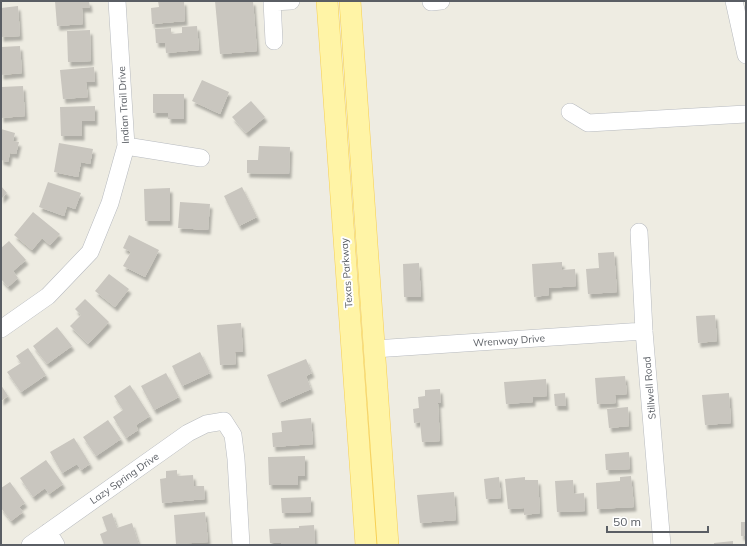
<svg xmlns="http://www.w3.org/2000/svg" width="747" height="546" viewBox="0 0 747 546" font-family="Mulish,sans-serif">
<defs>
<filter id="shadow"><feDropShadow dx="2.5" dy="4.5" stdDeviation="1" flood-color="#0004"/></filter>
</defs>
<rect width="100%" height="100%" fill="#eeece2"/>
<!-- building -->
<path fill="#c9c6bf" filter="url(#shadow)" d="M55 1H89L90 8H82L83 24 57 26Z
M158 1H184L185 21 152 24 151 8 159 7Z
M215 1H253L257 51 220 54Z
M18 6 20 36 1 37V8Z
M197 26 199 50 166 53 165 43H156L155 29 171 28V34L182 33V27Z
M90 30 91 61 68 62 67 31Z
M20 46 22 73 1 75V47Z
M94 67 95 82H86L88 97 63 99 60 70Z
M202 80 229 92 220 114 192 101Z
M23 86 25 116 1 118V87Z
M153 94H184V119H168V113H153Z
M251 101 265 117 246 133 232 117Z
M95 106V121H82V136H61L60 107Z
M1 129 15 133 13 141 19 142 16 154 10 153 8 162 1 160Z
M59 143 93 149 90 164 81 162 78 177 54 172Z
M259 146 290 147 289 174 247 173V160H258Z
M48 182 81 193 75 209 67 206 64 216 39 207Z
M1 186 7 193 1 199Z
M242 187 257 217 239 226 224 196Z
M170 188V221H145L144 189Z
M180 202 210 204 208 230 178 228Z
M33 212 60 234 50 245 42 238 32 250 14 235Z
M129 235 159 250 145 277 123 266 131 252 123 248Z
M9 241 26 260 13 271 18 278 8 287 1 279V248Z
M614 252 617 292 588 294 586 269 599 268 598 253Z
M562 262V270L575 269 576 286 549 288V295L534 297 532 264Z
M419 263 421 297H404L403 264Z
M109 274 129 289 115 307 95 291Z
M85 299 109 322 88 344 70 326 81 315 75 309Z
M715 315 717 341 698 343 696 316Z
M241 323 243 352H235L236 364 220 365 217 325Z
M57 327 72 346 47 364 33 346Z
M28 348 46 375 21 392 7 372 21 363 16 356Z
M200 352 210 373 182 386 172 366Z
M306 359 312 373 306 376 311 389 279 403 267 375Z
M166 373 179 397 154 410 141 386Z
M625 376 627 394 615 395 616 403 597 404 595 378Z
M546 379 547 396 533 397V402L506 404 504 382Z
M1 385 8 396 1 401Z
M130 385 150 416 136 425 138 430 126 438 113 417 123 410 114 396Z
M440 389 441 403H438L440 441 422 442 420 422 414 423 413 409 419 408 418 397 425 396V390Z
M565 393 566 406H555L554 394Z
M729 393 731 423 705 425 702 395Z
M628 407 629 426 609 428 607 409Z
M311 418 313 444 273 447 272 433 282 432 281 421Z
M108 420 121 439 96 456 83 437Z
M74 438 90 464 81 470 77 464 62 473 50 452Z
M629 452 630 469 606 470 605 454Z
M305 456V476H298V485H269L268 457Z
M46 460 63 484 49 494 45 488 33 497 20 478Z
M177 470V476L193 475 194 486H204L205 499 162 503 160 479 166 478V471Z
M631 476 634 507 597 509 596 483 620 481V477Z
M499 477 501 498 486 499 484 479Z
M525 477V480H538L540 513 524 515V508L508 509 505 479Z
M573 480 574 494 584 493 585 511 557 512 555 481Z
M10 482 25 503 19 507 23 512 11 521 1 508V488Z
M454 492 456 520 420 523 417 495Z
M311 497V512L282 513 281 498Z
M205 512 208 542 176 544 174 515Z
M112 513 117 528 132 523 139 545H104L100 534 107 531 102 517Z
M741 522H746V536H741Z
M314 525 315 545H281V543H270L269 529 299 528V526Z
M733 541V545H714V543Z"/>
<g fill="none" stroke-linecap="round" stroke-linejoin="round">
<defs>
<path id="minor" d="M272 1 274 41
M734 1 746 55
M272 2 291 1
M431 2 441 1
M570 112 588 123 746 114
M126 146 201 158
M639 232 644 331 662 545
M1 329 48 296 90 252 110 203 126 146 117 1
M374 349 644 331
M48 532 56 545
M30 545 188 433 206 424 224 421 233 435 236 459 241 545"/>
<path id="major" d="M327 1 366 545
M350 1 388 545"/>
</defs>
<!-- minor casing -->
<use href="#minor" stroke="#b7babf" stroke-width="18"/>
<!-- major casing -->
<use href="#major" stroke="#f7cf51" stroke-width="22"/>
<!-- minor -->
<use href="#minor" stroke="#fff" stroke-width="17"/>
<!-- major -->
<use href="#major" stroke="#fff4a6" stroke-width="21"/>
</g>
<g text-anchor="middle" stroke-width="4" stroke-linejoin="round" paint-order="stroke">
<!-- street labels -->
<g font-size="10" fill="#5a5e64" stroke="#fff">
<text transform="translate(123 105) rotate(-93)" y="4">Indian Trail Drive</text>
<text transform="translate(346 273) rotate(-94)" y="4">Texas Parkway</text>
<text transform="translate(509 340) rotate(-4)" y="4">Wrenway Drive</text>
<text transform="translate(649 388) rotate(-95)" y="4">Stillwell Road</text>
<text transform="translate(124 478) rotate(-35)" y="4">Lazy Spring Drive</text>
</g>
</g>
<!-- border -->
<rect width="747" height="546" fill="none" stroke="#5a5e64" stroke-width="4"/>
<!-- scale -->
<path d="M607 526v6h101v-6" fill="none" stroke="#5a5e64" stroke-width="2"/>
<text x="613" y="526" font-size="12" fill="#5a5e64" stroke="#ffffff" stroke-width="3" paint-order="stroke">50 m</text>
</svg>
